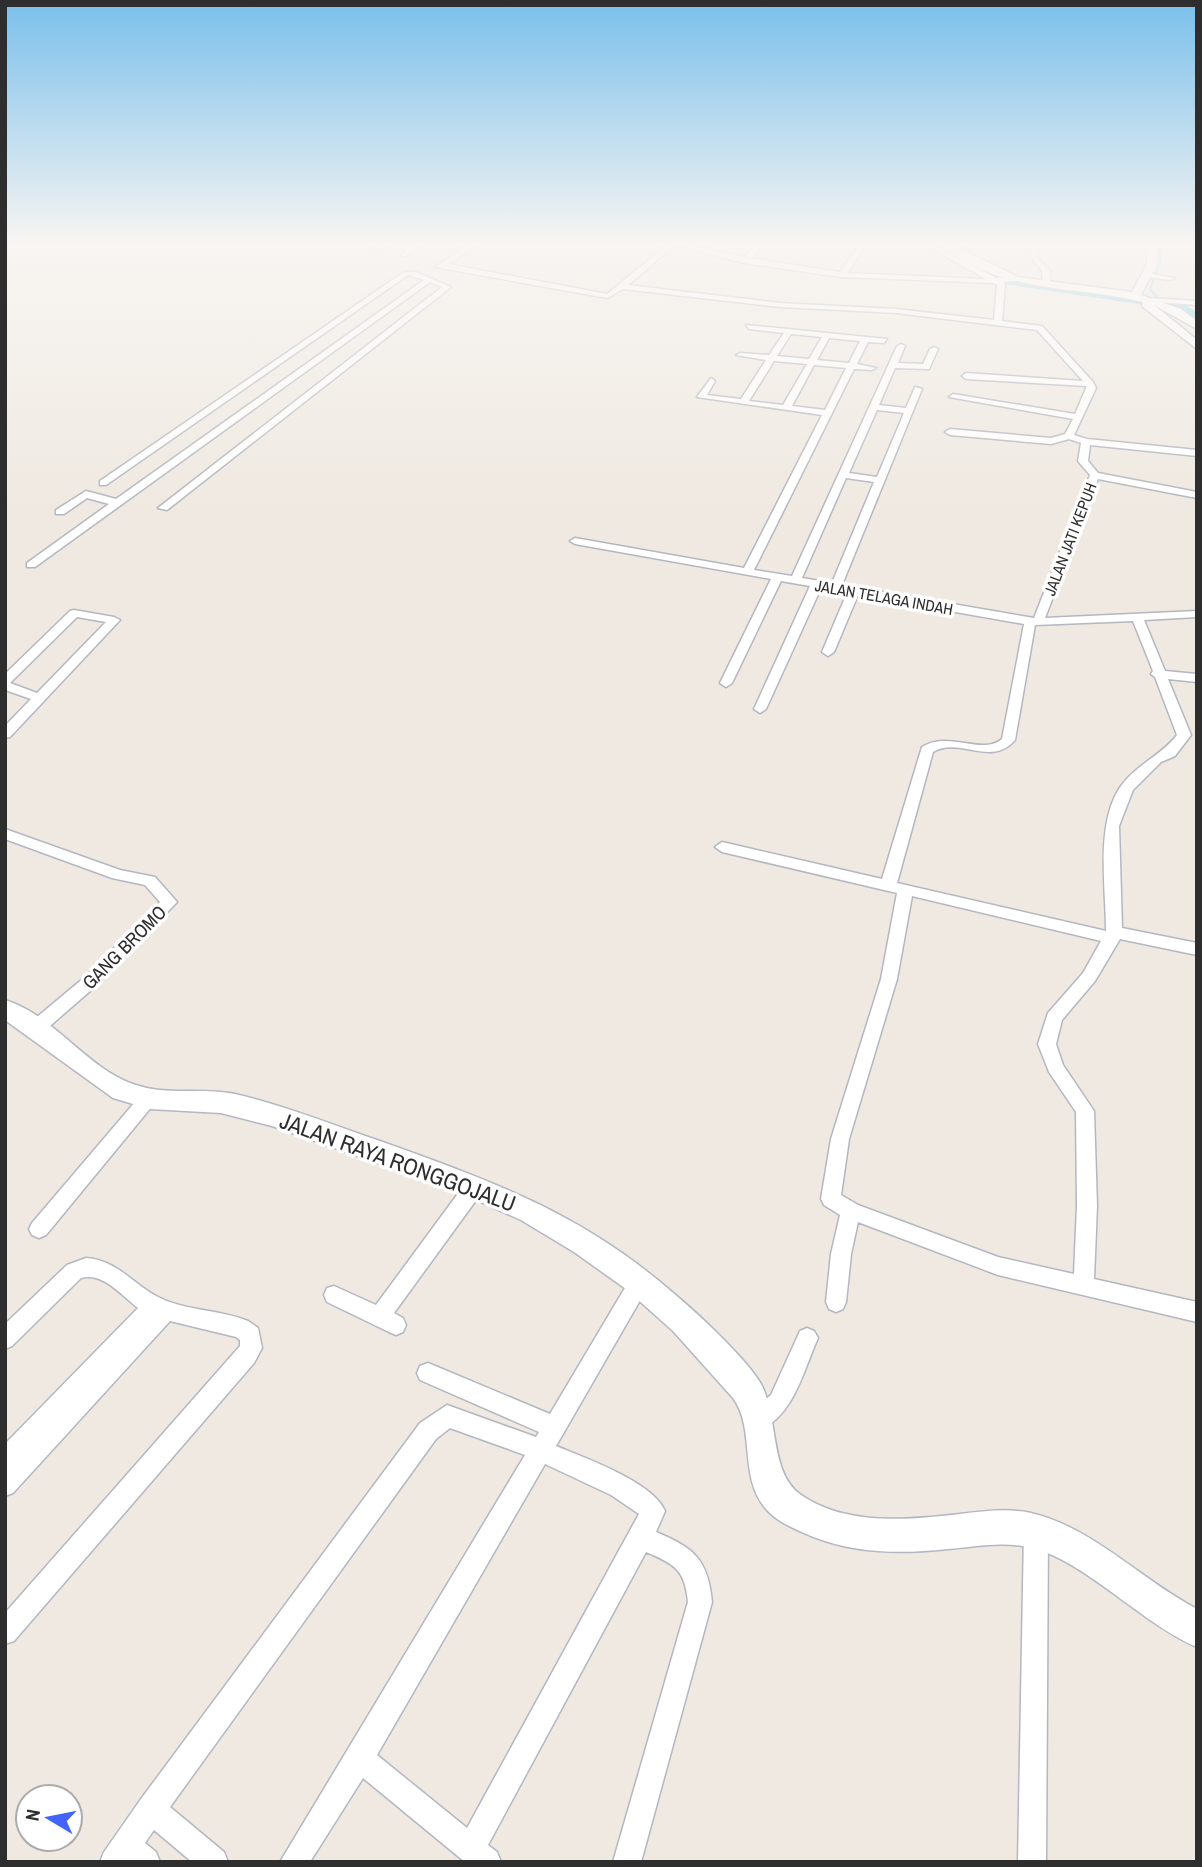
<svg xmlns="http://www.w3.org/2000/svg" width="1202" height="1867" viewBox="0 0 1202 1867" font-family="'Archivo Narrow',sans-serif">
<rect width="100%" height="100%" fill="#efe9e1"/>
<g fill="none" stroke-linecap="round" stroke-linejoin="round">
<!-- stream -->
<path stroke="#75cff0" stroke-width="2" d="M1160 246V263L1150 289 1158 298 1181 307"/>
<!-- river -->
<path fill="#75cff0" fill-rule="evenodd" d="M933 246H947L1011 279 1185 305 1197 312V322L1178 310 1004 284Z"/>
<defs>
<path id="street" d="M378 246H387L371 253V251Z
M411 246H419L406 256H402V254Z
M467 246H475L448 264 607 294 666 246H674L628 285 780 303 896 309 994 320 997 285 993 283 841 277 744 263 680 246H694L744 257 755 246H762L751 258 840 272 859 246H866L847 273 986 279 927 246H936L996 278 1014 277V281L1003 282 1005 284 1002 321 1042 326 1093 382 1096 388 1074 435 1087 439 1197 450V456L1090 445 1088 461 1098 473 1197 492V498L1098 479 1045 618 1197 611V617L1144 620 1165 671 1197 674V682L1168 679 1191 735 1175 756 1161 762 1133 790 1119 826 1122 928 1197 943V955L1120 939 1095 981 1062 1020 1056 1044 1063 1065 1094 1111 1097 1206 1094 1279 1197 1302V1322L998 1275 858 1222 851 1254 846 1302 843 1309 836 1312 829 1309 826 1302 831 1254 840 1215 824 1205 821 1199 831 1139 881 979 897 893 722 852 715 847 722 842 882 879 922 747C949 730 982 756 1002 739L1024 624 858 595 834 652 828 656 822 652 847 593 821 588 766 709 760 713 754 709 810 586 781 581 732 683 726 687 720 683 771 579 575 544 570 541 575 538 744 568 822 415 697 397 711 378 715 381 707 395 741 399 766 360 736 355 740 353 769 355 784 333 749 329 746 325 887 339 884 343 868 342 857 364 876 368 872 370 854 369 754 570 792 576 897 346 901 344 905 346 898 363 923 364 930 349 934 347 938 349 929 369 895 368 879 405 906 408 915 387 922 389 842 585 1034 618 1090 475 1078 461 1081 443 1069 439 1051 444 950 435 945 432 950 429 1051 438 1065 434 1073 419 949 397 953 394 1075 414 1087 386 966 379 962 376 966 373 1083 381 1037 330 896 313 780 307 623 289 607 298 435 267ZM791 334 822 337 809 359 777 356ZM829 338 860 341 849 363 817 360ZM774 361 807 364 783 405 749 401ZM814 365 846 368 825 410 792 406ZM877 410 904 413 877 477 849 473ZM846 478 874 482 832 583 802 578ZM1133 621 1153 671 1151 674 1155 677 1177 735C1162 755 1137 764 1121 786 1095 823 1106 887 1106 931L897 883 933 752C959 736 991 768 1015 740L1035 625ZM912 896 1101 941 1083 973 1048 1013 1038 1044 1049 1072 1076 1112 1077 1206 1074 1274 998 1257 858 1205 841 1195 849 1139 897 979Z
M1033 246H1039L1036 256 1050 271V287L1043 285 1042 271 1030 256Z
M404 272H416L451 287 167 510 158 508 442 287 430 282 35 567H27V563L109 504 87 498 64 514H56V510L86 491 116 499 424 280 408 275 106 485H100V481Z
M1147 273 1175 278 1171 280 1144 277Z
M1151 298 1197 301V305L1154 302Z
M74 610 114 617 120 620 10 737 5 738V726L31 699 5 690V674L70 611ZM77 617 106 622 37 693 10 683Z
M5 829 120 870 155 877 177 902 97 985 43 1032H31L29 1027 31 1022 85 977 160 902 145 885 112 878 5 839Z
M147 1093 153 1095 156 1100 153 1105 46 1235 39 1238 32 1235 29 1229 32 1223 141 1095Z
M475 1178 482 1180 485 1186 482 1192 394 1313 403 1318 406 1325 403 1332 396 1335 389 1332 327 1302 324 1295 327 1288 334 1286 376 1305 468 1180Z
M86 1258C116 1260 131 1282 156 1296 183 1311 219 1309 248 1321L258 1328 262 1348 254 1363 14 1641 5 1644V1613L240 1346V1340L236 1337 170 1321 13 1493 5 1496V1444L138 1308C121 1295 103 1272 81 1278L12 1346 5 1349V1324L67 1265Z
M639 1274 646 1276 649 1283 646 1290 556 1446C585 1458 653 1482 665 1511L656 1532C694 1548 708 1559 712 1602L641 1862H613L688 1602C685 1570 675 1564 646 1552L488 1845 497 1852 501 1862H465L363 1778 310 1862H280L525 1455 450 1428 436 1439 170 1807 224 1852 228 1862H192L154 1830 145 1843 156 1852 160 1862H100L104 1852 141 1799 420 1423 447 1405 536 1437 539 1432 420 1380 417 1373 420 1366 428 1363 550 1414 632 1276ZM545 1464 611 1495 639 1514 467 1828 377 1755Z
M807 1328 814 1331 818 1338C803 1371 794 1416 758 1431L750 1428 747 1420 750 1412 771 1395 800 1331Z
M1036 1519 1044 1523 1048 1531 1046 1862H1018L1024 1531 1028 1523Z"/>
<path id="secondary" d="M942 246H955L1018 277 1132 292 1147 264V246H1157V264L1141 295 1181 309 1197 321V329L1154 305 1197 340V349L1142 306 1143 302C1073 285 1005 295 942 246Z
M5 1000C56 1016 86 1069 136 1085 167 1096 202 1087 235 1094 283 1105 330 1124 377 1140 489 1180 580 1212 672 1292 696 1312 746 1358 761 1384 779 1418 769 1473 801 1495 846 1526 909 1520 960 1514 984 1511 1008 1508 1031 1513 1094 1528 1141 1580 1197 1609V1647C1141 1624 1078 1553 1022 1546 998 1542 972 1547 948 1549 901 1554 856 1554 811 1536 795 1529 777 1522 766 1509 738 1477 756 1429 733 1398L673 1331 626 1289 574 1252 521 1220 449 1188 272 1126 221 1113 150 1109 113 1098 5 1020Z"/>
</defs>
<!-- street casing -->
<use href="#street" stroke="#b4b7c1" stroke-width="3"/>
<!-- secondary casing -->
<use href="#secondary" stroke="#b4b7c1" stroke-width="3"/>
<!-- street -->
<use href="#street" fill="#fff" fill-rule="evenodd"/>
<!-- secondary -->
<use href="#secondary" fill="#fff" fill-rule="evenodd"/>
</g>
<!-- sky -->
<linearGradient id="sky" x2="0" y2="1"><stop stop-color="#7abfeb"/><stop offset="0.48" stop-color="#f8f5f2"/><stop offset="1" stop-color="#f8f5f2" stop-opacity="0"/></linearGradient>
<rect width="1202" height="508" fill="url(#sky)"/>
<g text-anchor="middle" stroke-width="7" stroke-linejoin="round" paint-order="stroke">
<!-- far-street labels -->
<g font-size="16" fill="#2e2e2e" stroke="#fff">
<text transform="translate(1070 539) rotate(-69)" y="6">JALAN JATI KEPUH</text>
<text transform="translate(884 597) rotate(10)" y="6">JALAN TELAGA INDAH</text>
</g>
<!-- street labels -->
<g font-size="19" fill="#2e2e2e" stroke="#fff">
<text transform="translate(124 947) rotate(-45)" y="7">GANG BROMO</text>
</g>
<!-- near-street labels -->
<g font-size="23" fill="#2e2e2e" stroke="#fff">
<text transform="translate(398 1162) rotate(20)" y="8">JALAN RAYA RONGGOJALU</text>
</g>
</g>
<!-- border -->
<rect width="1202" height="1867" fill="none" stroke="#2e2e2e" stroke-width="14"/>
<!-- north arrow -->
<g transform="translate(49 1818) rotate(280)"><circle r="33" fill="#ffffff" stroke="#ababab" stroke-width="2"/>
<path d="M0-5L12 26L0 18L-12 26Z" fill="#4264fb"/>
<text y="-10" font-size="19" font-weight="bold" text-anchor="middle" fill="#2e2e2e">N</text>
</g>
</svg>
